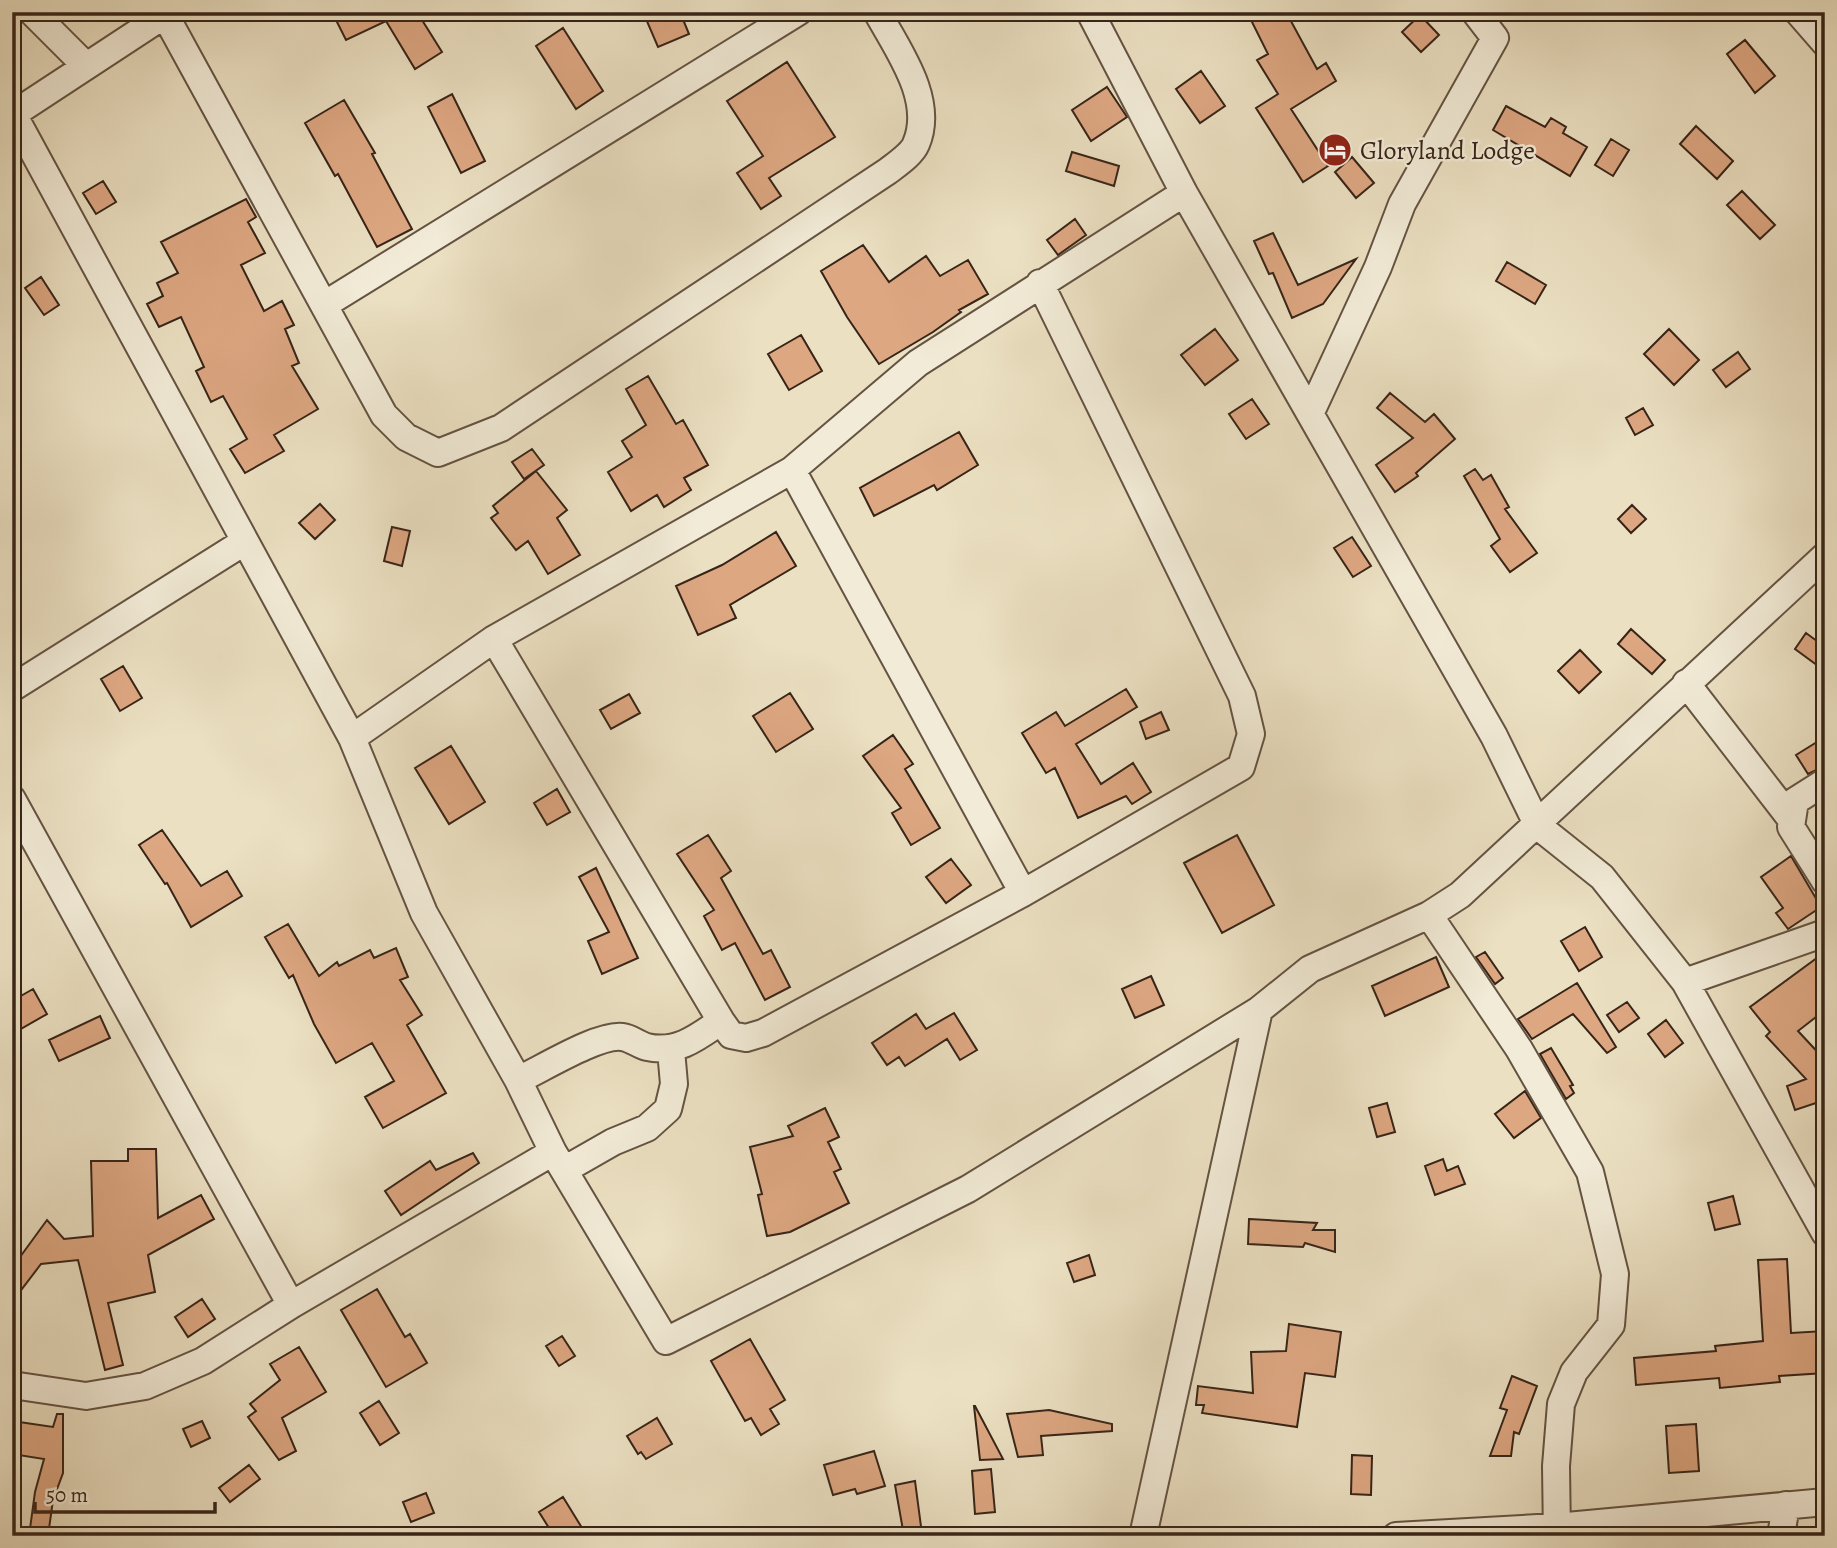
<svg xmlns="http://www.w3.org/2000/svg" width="1837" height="1548" viewBox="0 0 1837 1548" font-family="Alegreya,serif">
<rect width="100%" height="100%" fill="#ebe0c2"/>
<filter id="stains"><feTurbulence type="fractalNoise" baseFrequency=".00286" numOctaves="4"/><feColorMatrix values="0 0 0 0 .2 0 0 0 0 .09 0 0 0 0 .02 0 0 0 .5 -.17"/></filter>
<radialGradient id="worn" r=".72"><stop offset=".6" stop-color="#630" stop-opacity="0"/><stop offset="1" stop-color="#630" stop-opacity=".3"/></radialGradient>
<!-- building -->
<path fill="#dda782" stroke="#372418" stroke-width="2" d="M332 12H417L442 52 415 69 386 21 346 40Z
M643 12H680L689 34 658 47Z
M1247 12H1286L1317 69 1326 63 1336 81 1291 109 1328 166 1303 182 1256 108 1278 94 1257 60 1268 54Z
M1420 15 1439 35 1421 52 1402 32Z
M563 28 603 91 576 109 536 46Z
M1745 40 1775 76 1755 93 1727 54Z
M787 62 835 137 769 178 781 196 761 209 737 173 763 156 727 101Z
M1201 71 1225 106 1200 123 1176 89Z
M1107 87 1127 117 1091 141 1072 110Z
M452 94 485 161 461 173 428 107Z
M344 100 375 153 372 154 412 229 377 247 338 174 335 176 305 123Z
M1506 106 1545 127 1551 118 1566 127 1563 133 1587 147 1570 176 1493 130Z
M1696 126 1733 161 1717 179 1680 144Z
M1611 139 1629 150 1613 176 1595 165Z
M1072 152 1119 166 1114 186 1066 171Z
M1352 157 1374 183 1356 198 1335 172Z
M103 181 116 202 96 214 83 193Z
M1742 191 1775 225 1760 239 1727 205Z
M246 199 256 217 248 222 265 253 241 265 264 311 282 301 294 325 285 329 299 363 292 366 318 409 274 435 284 451 245 473 230 449 247 439 223 396 211 402 196 371 204 367 181 317 159 327 147 304 163 296 157 283 178 273 161 242Z
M1075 219 1086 235 1058 255 1047 240Z
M1273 233 1298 285 1356 259 1323 304 1292 318 1273 273 1269 274 1254 241Z
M863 245 889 282 926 256 940 276 968 260 988 294 959 310 961 312 933 332 879 364 847 317 821 271Z
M1507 262 1546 285 1535 304 1496 281Z
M41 277 59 305 44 315 25 288Z
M1215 329 1238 360 1205 385 1181 355Z
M1669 329 1699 360 1674 385 1644 354Z
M801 335 822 371 789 390 768 354Z
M1738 352 1750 369 1726 387 1713 370Z
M648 376 676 424 683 420 708 465 684 478 691 490 664 507 657 495 631 511 608 472 632 457 622 441 646 425 626 389Z
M1390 393 1425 422 1434 414 1455 439 1416 473 1418 476 1395 492 1376 465 1413 438 1377 408Z
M1252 399 1269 424 1246 439 1229 414Z
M1643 408 1653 425 1635 435 1626 418Z
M959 432 978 465 937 490 934 485 874 516 860 488Z
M532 449 544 465 524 479 512 462Z
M1475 469 1483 480 1491 475 1509 507 1505 509 1537 553 1510 572 1491 546 1500 539 1464 476Z
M536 471 567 510 557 518 580 555 548 574 528 541 516 550 491 518 498 513 493 506Z
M320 504 335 520 315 539 299 523Z
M1632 505 1646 519 1631 533 1618 519Z
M392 527 410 531 402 566 384 561Z
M776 532 796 566 730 605 736 618 698 635 676 586 722 565Z
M1352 537 1371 566 1353 577 1334 548Z
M1631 629 1665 660 1652 674 1618 644Z
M1806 633 1825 647V671L1795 649Z
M1580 650 1601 672 1579 693 1558 671Z
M123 666 142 698 120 711 101 679Z
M1126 689 1137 707 1076 744 1101 784 1133 763 1151 792 1132 804 1126 796 1078 818 1055 768 1046 773 1022 733 1056 712 1065 726Z
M790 693 813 729 776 752 753 716Z
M629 694 640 713 611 729 600 710Z
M1161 712 1169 730 1146 739 1140 722Z
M893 735 913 764 905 769 940 828 911 845 892 813 901 808 863 756Z
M1825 737V766L1808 774 1796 755Z
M451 746 485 802 449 824 415 768Z
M557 789 570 812 547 825 534 803Z
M162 830 201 886 227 871 242 896 191 927 167 883 165 884 139 845Z
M708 835 731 871 721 878 763 954 771 950 790 987 765 1000 735 943 722 950 704 916 714 910 677 854Z
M1237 835 1274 905 1222 933 1184 863Z
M1791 856 1821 907 1788 929 1776 913 1783 908 1761 877Z
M951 859 971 885 946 903 926 877Z
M596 868 638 958 602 974 588 941 609 932 579 877Z
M288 924 319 976 337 962 339 966 370 950 374 958 396 948 408 977 400 980 422 1015 407 1025 446 1093 383 1128 365 1097 394 1081 372 1043 336 1063 314 1024 293 975 289 978 265 937Z
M1585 927 1602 957 1579 971 1561 941Z
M1485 952 1503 978 1495 984 1476 957Z
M1825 952V1010L1798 1031 1825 1060V1100L1795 1110 1787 1086 1806 1079 1766 1036 1770 1032 1750 1007Z
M1436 957 1449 987 1385 1016 1372 986Z
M1151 976 1164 1005 1135 1018 1122 989Z
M1577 983 1616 1047 1607 1053 1573 1014 1532 1039 1518 1019Z
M33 989 47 1014 12 1034V1001Z
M1627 1002 1639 1018 1619 1032 1607 1015Z
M954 1013 977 1050 960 1060 947 1039 905 1066 899 1057 887 1065 872 1043 916 1014 926 1029Z
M100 1016 110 1038 59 1061 49 1040Z
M1666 1020 1683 1043 1665 1057 1648 1034Z
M1551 1048 1573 1085 1570 1086 1574 1093 1566 1099 1540 1054Z
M1525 1091 1541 1118 1514 1138 1495 1114Z
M1387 1103 1395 1132 1377 1137 1369 1108Z
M825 1108 839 1137 828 1142 841 1169 834 1172 849 1203 790 1232 767 1236 758 1195 762 1194 750 1147 793 1136 788 1126Z
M128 1149H156L158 1218 201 1195 214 1219 148 1255 155 1292 108 1303 123 1365 105 1370 78 1260 41 1264 12 1302V1268L47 1220 64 1239 93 1236 91 1161H128Z
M473 1153 479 1163 401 1215 385 1191 430 1161 436 1170Z
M1443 1159 1447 1171 1458 1166 1465 1184 1435 1195 1425 1166Z
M1733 1196 1740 1224 1715 1230 1708 1203Z
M1249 1219 1317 1223 1313 1230H1335V1252L1305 1243 1303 1247 1248 1244Z
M1089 1255 1095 1275 1074 1282 1067 1263Z
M1787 1259 1791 1333 1825 1331V1373L1779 1376 1780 1382 1720 1388 1719 1378 1636 1385 1634 1358 1716 1351 1715 1346 1763 1341 1758 1260Z
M377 1289 405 1337 410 1334 427 1363 386 1387 341 1310Z
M202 1299 215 1319 188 1337 175 1317Z
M1289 1324 1341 1332 1335 1377 1305 1373 1297 1427 1202 1413 1204 1405H1196L1198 1386 1253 1393 1251 1352 1286 1351Z
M562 1336 575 1356 559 1366 546 1346Z
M750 1339 785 1400 770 1409 779 1424 761 1435 751 1418 745 1421 711 1361Z
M299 1347 326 1392 282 1418 296 1451 279 1460 248 1417 256 1411 250 1404 280 1380 270 1364Z
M1512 1376 1537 1386 1519 1434 1514 1432 1511 1456H1490L1507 1410 1500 1408Z
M379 1401 399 1433 380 1445 360 1413Z
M974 1406H975L1003 1459 980 1460Z
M1049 1410 1112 1424V1431L1041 1436 1043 1455 1018 1457 1007 1414Z
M57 1414H63V1473L53 1500 48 1536H29L35 1492 44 1459 12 1454V1421L53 1427Z
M657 1418 672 1444 646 1459 641 1452 638 1454 627 1436Z
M202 1421 210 1438 191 1447 183 1429Z
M1696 1424 1699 1471 1669 1473 1666 1426Z
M874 1451 885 1486 857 1494 855 1489 833 1495 824 1465Z
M1352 1455 1372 1456 1371 1495 1351 1494Z
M249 1465 260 1479 230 1502 219 1488Z
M991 1469 995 1512 975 1514 972 1471Z
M915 1481 922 1534 904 1536 895 1485Z
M426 1493 434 1513 411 1522 403 1502Z
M563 1497 587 1536H554L539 1512Z"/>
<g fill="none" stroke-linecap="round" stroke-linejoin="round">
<defs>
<path id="minor" d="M32 12 85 65
M1090 12 1184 193 1494 736 1538 826 1602 877 1685 982 1825 1233
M1798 12 1825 43
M165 15 384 415 406 437 438 453 501 428 888 171C897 164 912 154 916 144 935 100 898 50 877 12
M13 114 352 738 424 913 518 1080 553 1152 666 1341 968 1189 1259 1010 1310 969 1429 915 1460 895 1825 556
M12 115 169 12
M324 305 798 12
M1311 412 1378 267 1402 204 1495 38 1475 12
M792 470 1023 893
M494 639 721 1021 731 1035 746 1038 763 1033 1023 893 1241 767 1251 734 1242 696 1040 283
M1686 683 1791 819
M12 688 244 542
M352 738 494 639 792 470 918 363 1184 193
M1825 782 1795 801 1791 827 1825 881
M12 799 291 1305
M1429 915 1519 1049 1590 1172 1615 1274 1611 1325 1574 1372 1561 1404 1556 1466 1557 1536
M1685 982 1825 933
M518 1080C542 1069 598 1034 622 1037 631 1038 639 1045 647 1047 677 1054 698 1037 721 1021
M564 1170 613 1142 647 1128 668 1109 674 1084 671 1050
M12 1385 86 1396 145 1386 203 1361 291 1305 553 1152
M1143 1536 1259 1010
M1396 1536 1556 1527 1825 1502
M1781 1536 1786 1505"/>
</defs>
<!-- minor casing -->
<use href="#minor" stroke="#645342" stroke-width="30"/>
<!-- minor -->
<use href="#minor" stroke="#f2ebd7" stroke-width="26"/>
</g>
<!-- icons -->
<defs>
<symbol id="hotel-disc" viewBox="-11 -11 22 22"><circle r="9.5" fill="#8f2418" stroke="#f2ebd7"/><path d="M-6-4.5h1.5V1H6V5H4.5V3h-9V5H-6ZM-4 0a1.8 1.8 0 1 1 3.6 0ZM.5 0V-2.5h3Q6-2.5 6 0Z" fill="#fff"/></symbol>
</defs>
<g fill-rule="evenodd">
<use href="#hotel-disc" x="1316" y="131" width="38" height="38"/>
</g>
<g text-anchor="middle" stroke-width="5" stroke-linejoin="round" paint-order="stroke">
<!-- poi labels -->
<g font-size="26" fill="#372418" stroke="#f2ebd7" text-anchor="start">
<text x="1360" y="159">Gloryland Lodge</text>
</g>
</g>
<!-- margin -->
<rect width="1837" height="1548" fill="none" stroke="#ebe0c2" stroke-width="42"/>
<rect x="14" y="14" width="1809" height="1520" fill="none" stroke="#372418" stroke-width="3.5"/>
<rect x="21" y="21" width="1795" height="1506" fill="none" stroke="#372418" stroke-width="2"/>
<!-- scale -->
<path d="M35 1502v10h180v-10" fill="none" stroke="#372418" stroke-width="3.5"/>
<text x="46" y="1502" font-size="21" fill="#372418" stroke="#f2ebd7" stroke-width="5" paint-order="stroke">50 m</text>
<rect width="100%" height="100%" filter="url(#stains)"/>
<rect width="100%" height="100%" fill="url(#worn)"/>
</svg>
